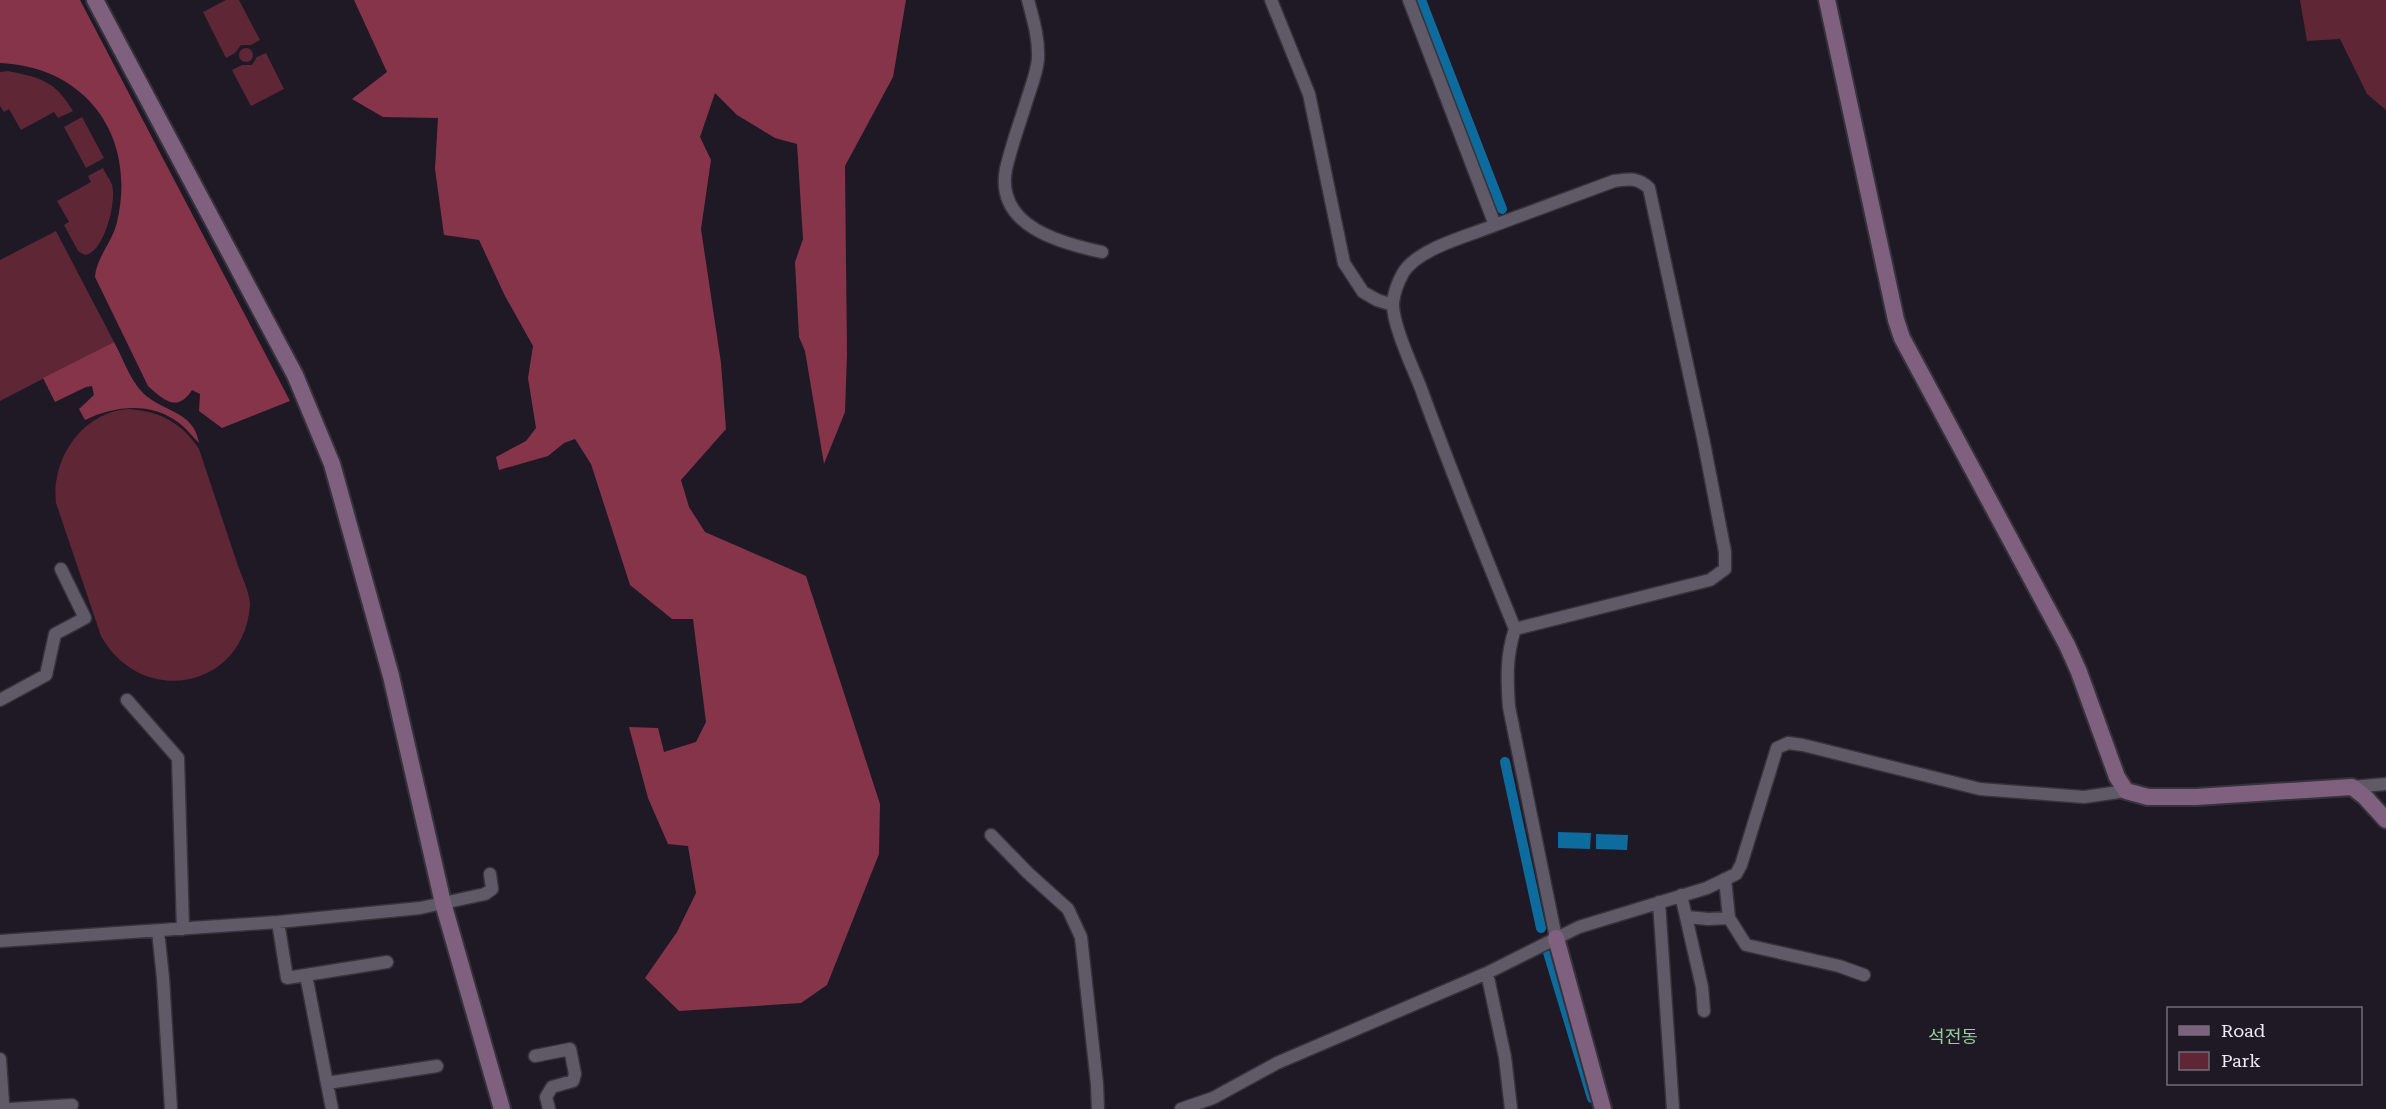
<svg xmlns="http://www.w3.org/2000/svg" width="2386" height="1109" viewBox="0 0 2386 1109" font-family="'Roboto Serif','Noto Sans KR',serif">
<rect width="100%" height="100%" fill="#1e1925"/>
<!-- green -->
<path fill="#5f2636" d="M226 0H239L260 40 251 45H241L235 53 226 58 203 12Z
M2300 0H2386V110L2367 94 2340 39 2307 41Z
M239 55a7 7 0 1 1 14 0a7 7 0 1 1-14 0Z
M266 53 284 89 251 106 232 70 242 65H252L257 57Z
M8 71C42 78 55 81 73 111L58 118 54 112 21 130 9 109 4 112 0 106V72Z
M82 117 104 158 86 168 64 127Z
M103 168C105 173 110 179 112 185 117 201 104 253 85 255L78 251 64 225 69 222 57 201 91 182 88 176Z
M56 231 114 342 0 401V260Z
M130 409C161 412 182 423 199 449 212 488 225 527 238 566 242 577 250 593 250 605 244 690 141 708 101 636L56 503C51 458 83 411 130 409Z"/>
<!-- forest -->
<path fill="#85344a" d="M0 0H80L290 401 222 428 199 411 200 394 192 390C177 413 164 400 148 386L95 277C96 258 113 241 117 222 137 138 88 67 0 63Z
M354 0H906L893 77 845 166 847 354 845 412 824 464 805 351 799 337 795 262 803 239 797 144 775 138 737 115 715 93 700 137 711 160 701 229 721 363 726 429 681 480 689 507 705 532 806 576 880 804 879 854 827 985 801 1003 679 1011 645 978 677 932 696 893 688 846 668 844 648 798 629 727 658 728 664 752 696 742 706 722 693 619H672L630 585 591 464 575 439 564 443 548 456 499 470 496 457 526 441 536 428 528 378 533 346 505 296 479 240 444 235 435 169 438 118 383 117 352 99 387 72Z
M114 342C123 358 129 378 142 392 161 412 194 410 199 443 192 436 186 428 179 423 151 401 114 406 85 420L79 409 94 395 92 386 86 387 55 402 43 378Z"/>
<!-- water -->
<path fill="#0e6b9e" d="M1558 832 1591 833 1590 849 1558 848Z
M1596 834 1628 835 1627 850 1596 849Z"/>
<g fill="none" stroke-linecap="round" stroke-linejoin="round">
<!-- canal -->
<path stroke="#0e6b9e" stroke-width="10" d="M1421 0 1502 209
M1505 762 1541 928
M1547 949 1592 1098"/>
<defs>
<path id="street" d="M1028 0C1033 19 1039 38 1038 59 1037 73 1030 89 1026 103 1019 125 1011 147 1006 169 995 226 1060 243 1102 252
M1271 0 1309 94 1344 263 1363 292 1377 300 1393 305
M1409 0 1495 225C1469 236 1418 248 1403 273 1398 282 1394 293 1393 303 1392 323 1412 366 1420 386 1450 468 1482 548 1515 629 1506 656 1507 679 1509 707L1556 938
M1495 225 1614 181C1629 179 1637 177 1649 188L1703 438 1725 552V569L1710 580 1515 629
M0 700 46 675 55 634 85 618 61 569
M127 700 178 758 183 929
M2352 787 2386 784
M991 835 1028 873 1068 909 1081 937 1097 1084 1098 1109
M1725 879 1729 918
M1681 895 1702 987 1704 1011
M1659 902 1673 1109
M1687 917 1708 919 1729 918 1746 945 1839 966 1864 975
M278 922 287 978 387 962
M158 931 163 978 171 1109
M0 941 278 922 420 908 485 894 492 889 490 874
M1487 973 1505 1057 1511 1109
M306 975 332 1109
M535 1056 570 1049 575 1074 573 1081 552 1087 546 1097 549 1109
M0 1059 3 1103 5 1108 9 1109
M327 1083 437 1066
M11 1109 72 1105
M1181 1109 1213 1098 1277 1063 1487 973 1579 927 1707 888 1736 874 1741 865 1777 748 1788 743 1803 745 1980 789 2084 797 2126 791"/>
<path id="secondary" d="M95 0 295 375 332 464 391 676 443 903 502 1109
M1827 0 1896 320 1902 338 2067 645 2079 672 2117 777 2126 791 2148 797H2196L2352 787 2365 797 2386 820
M1556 938 1603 1109"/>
</defs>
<!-- street casing -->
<use href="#street" stroke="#36333c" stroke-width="15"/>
<!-- secondary casing -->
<use href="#secondary" stroke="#36333c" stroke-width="20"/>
<!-- street -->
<use href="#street" stroke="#605a68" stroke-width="12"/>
<!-- secondary -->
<use href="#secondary" stroke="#7f617f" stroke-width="16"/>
</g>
<g text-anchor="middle" stroke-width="6" stroke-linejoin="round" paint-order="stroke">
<!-- quarter labels -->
<g font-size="18" fill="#92d19a" stroke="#1e1925">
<text x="1953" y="1043">석전동</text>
</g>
</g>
<!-- legend -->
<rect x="2167" y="1007" width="195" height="78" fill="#1e1925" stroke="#716d77" stroke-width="1.5"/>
<rect x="2179" y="1026" width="30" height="9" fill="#7f617f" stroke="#716d77" stroke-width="1.5"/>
<text x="2221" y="1037" font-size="18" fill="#edeaf3">Road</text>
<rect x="2179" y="1052" width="30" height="18" fill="#5f2636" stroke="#716d77" stroke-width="1.5"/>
<text x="2221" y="1067" font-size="18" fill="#edeaf3">Park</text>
</svg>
